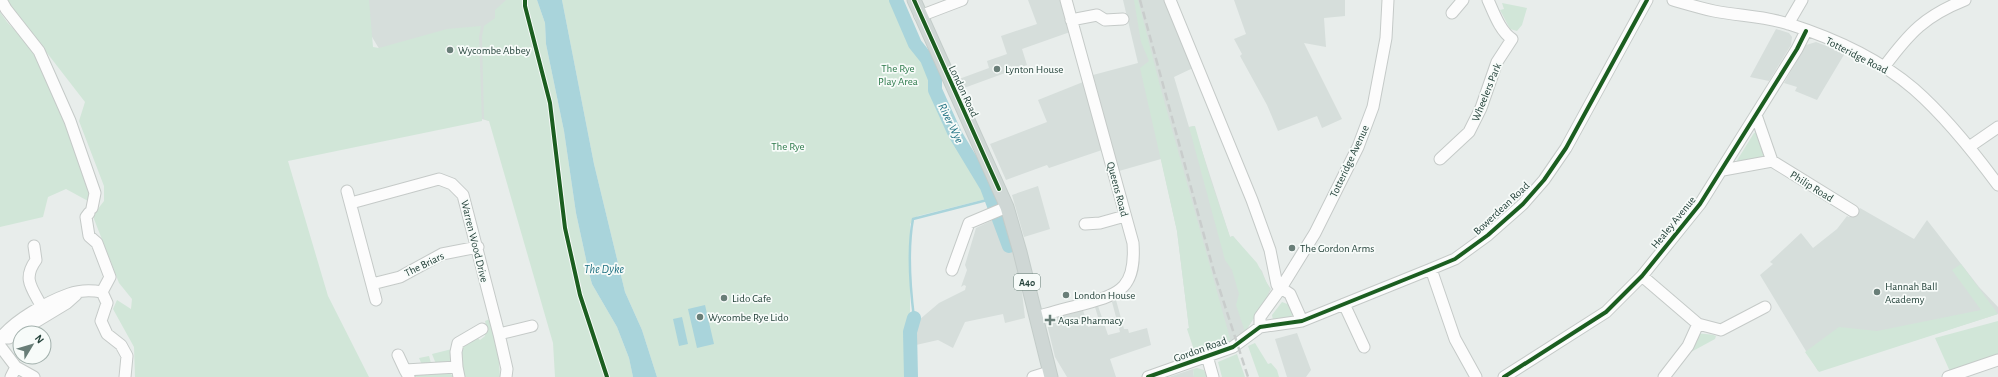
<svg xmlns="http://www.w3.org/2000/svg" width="1998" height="377" viewBox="0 0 1998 377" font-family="'Alegreya Sans',sans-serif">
<rect width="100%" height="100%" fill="#e8edeb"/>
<!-- built -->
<path fill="#d6dedb" d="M359 0H518L489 121 410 100 363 22Z
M1028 0H1061L1070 32 1022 49 1027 65 964 88 959 79 989 68 987 61 1007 54 1001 36 1037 24Z
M1123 0H1164L1193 68 1174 77 1189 127 1194 126 1230 237 1233 236 1262 271 1266 282 1271 289 1266 299 1245 332 1231 342 1187 329 1189 328 1177 231 1161 159 1119 171 1093 75 1138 63Z
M1234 0H1345V16L1324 18 1326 47 1304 43 1342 119 1322 128 1317 116 1278 131 1267 105 1240 56 1242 54 1234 39 1246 34Z
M1776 29 1789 33 1792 37 1791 45 1769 81 1750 77Z
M1816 42 1845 53 1817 100 1795 91 1797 87 1784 83 1806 45Z
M1083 82 1102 150 1049 168 1047 165 1006 180 990 144 1047 122 1038 100Z
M1038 186 1050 229 1024 237 1012 195Z
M1860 208 1914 239 1927 220 1979 287 1998 307V314L1818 371 1760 275 1773 264 1770 262 1801 233 1813 248 1837 229 1847 216 1849 217Z
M1003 215 1020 275 1025 318 1005 323 1003 314 965 322 953 348 938 340 916 345 915 330 919 320 939 303 965 290 966 286 964 285 961 287 967 270 965 265 976 228Z
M1116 300 1124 329H1128L1129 333 1147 328 1151 345 1110 359 1116 377H1067L1055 357 1046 320 1083 310 1088 327 1100 324 1095 307 1098 306 1108 335 1120 332 1112 302Z
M1297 333 1311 370 1306 377H1287L1275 339Z
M1193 369 1194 377H1169Z"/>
<!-- green -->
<path fill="#d1e6d8" d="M6 0H369L373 47 379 48 447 29 481 26 479 37 482 121 288 161 328 296 369 377H135L134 347 113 309 117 300 131 309 132 299 119 283 94 219V214L104 201V186L79 121 85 102Z
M506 0H537L545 23 546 44 564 131 576 213 589 273 592 284 617 327 629 358 633 377H555L553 343 489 121 484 119 482 37 484 26 495 18V10Z
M562 0H894L922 55 947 121 964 155 974 167 986 199 918 216 910 224V320L908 321 907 377H657L642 330 625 292 594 164Z
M1134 0H1138L1160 86 1231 342 1196 356 1187 329 1189 328 1177 231 1140 68 1149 61 1141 42Z
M1502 3 1527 8 1522 25 1517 31 1510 29 1500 10 1504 9Z
M0 12 7 22 38 55 58 101 91 190 88 201 66 189 48 197 43 217 0 227Z
M1195 126 1209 175 1230 237 1233 236 1257 263 1270 289 1266 299 1245 332 1236 305 1239 294 1232 270 1225 260 1189 127Z
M1756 132 1766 158 1736 162 1754 133Z
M1961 264 1998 314 1819 372 1805 352 1839 327 1877 331 1981 310 1952 270Z
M1282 302 1290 305 1293 317 1273 320 1272 315Z
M490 319 498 348 500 377H464L460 350 461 346 477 337 480 340 485 336 484 333 486 325 485 321Z
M1998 321V357L1952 376 1935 338Z
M1696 332C1702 335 1709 333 1716 336L1715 339 1691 352Z
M1255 343 1268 364 1271 363 1277 370 1279 377H1259L1248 346Z
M452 349V363L436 364 432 354Z
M1237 354 1245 377H1222L1218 362Z
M429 356 431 363 422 365 419 358Z
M1197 368 1204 370 1207 377H1194L1193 369Z
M448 372 454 377H414L415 374Z"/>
<!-- water -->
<path fill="#a9d4db" d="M537 0H562L594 164 625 292 642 330 657 377H633L629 358 617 327 592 284 589 273 576 213 564 131 546 44 545 23Z
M705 305 714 344 697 348 688 309Z
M682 317 688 344 679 346 673 319Z"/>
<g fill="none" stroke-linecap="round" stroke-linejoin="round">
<!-- stream -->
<path stroke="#a9d4db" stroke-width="2.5" d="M914 318C910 286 907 251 913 219L991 199"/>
<!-- river -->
<path stroke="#a9d4db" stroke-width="14" d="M896 0 915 44 927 59 935 79V90L955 134 987 187 1009 246
M911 377 910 332 914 318"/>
<defs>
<path id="minor" d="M1 0 6 9 39 51 70 121 95 193 92 208
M1170 0 1252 200 1270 250 1277 285 1281 288 1260 317V327
M1673 0C1687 4 1700 8 1714 11 1739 16 1764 16 1789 24 1833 38 1879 59 1914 89 1946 117 1973 151 1998 185
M1452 13 1463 0
M920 16 962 0
M1071 20 1097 15 1105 20 1123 19
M1788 24 1802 0
M1884 67C1910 32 1925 16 1965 0
M1756 115 1772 161
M1969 147 1998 127
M1440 159 1469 132 1481 108 1497 62 1512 39C1500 31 1494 13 1488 0
M1723 170 1772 161 1853 211
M347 191 376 300
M351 203 439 179 452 184 463 195 499 334 507 369 506 377
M89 213 86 217 89 236 97 243 110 277 102 292
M1085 224 1100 223 1125 216
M34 246 36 260C22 279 32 288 42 307
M1431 269 1455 339 1476 377
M952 270 969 223 1007 207
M1642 276 1698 324 1721 330 1765 307
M372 284 400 277 442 254 478 247
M1344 304 1364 347
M1036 317C1052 312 1068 308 1084 304 1122 294 1136 286 1133 243L1066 0
M1302 321 1290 294 1281 288 1315 233 1358 147 1373 107 1386 38 1388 0
M499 334 532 326
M0 338H9L67 303 76 295
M0 339C14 320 47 302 69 294 80 290 91 290 102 292L107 303 101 321 107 334 121 345 127 356 125 377
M0 346 16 367 11 377
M398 355 405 370
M1207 356 1213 377
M16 367 34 377
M457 367 456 352 458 343 482 329
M409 377 405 370 457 367 459 377
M1033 377 1049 372
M1148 377 1233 347 1260 327 1302 321 1431 269 1455 259 1488 235 1523 204 1544 180 1566 148 1647 0
M1504 377 1606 312 1642 276 1700 204 1797 49 1806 31
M1664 377 1688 346 1698 324
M1948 377 1998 360"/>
<path id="major" d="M914 0 1007 207 1020 252 1051 377"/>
</defs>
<!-- minor casing -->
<use href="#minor" stroke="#c5cac8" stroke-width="13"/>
<!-- major casing -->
<use href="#major" stroke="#c3ccc9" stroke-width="15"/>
<!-- minor -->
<use href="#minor" stroke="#fcfcfc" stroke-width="11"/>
<!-- major -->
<use href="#major" stroke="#cfd7d5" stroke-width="13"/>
<!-- rail -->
<path stroke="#c9cdcc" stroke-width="2.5" stroke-dasharray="8 4" stroke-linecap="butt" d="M1140 0 1214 272 1248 377"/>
<defs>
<path id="cycleway" d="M525 0V6L550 103 565 228 580 295 607 377
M914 0 999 189
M1148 377 1233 347 1260 327 1302 321 1431 269 1455 259 1488 235 1523 204 1544 180 1566 148 1647 0
M1504 377 1606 312 1642 276 1700 204 1797 49 1806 31"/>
</defs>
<!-- cycleway casing -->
<use href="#cycleway" stroke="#f7fbf9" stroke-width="6"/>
<!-- cycleway -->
<use href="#cycleway" stroke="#1b5e20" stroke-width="4"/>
</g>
<!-- markers -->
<g fill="#697e78" stroke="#f7fbf9" stroke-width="1.5">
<circle cx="450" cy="50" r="4"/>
<circle cx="997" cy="69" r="4"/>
<circle cx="1292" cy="248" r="4"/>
<circle cx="1877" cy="292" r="4"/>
<circle cx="1066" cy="295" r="4"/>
<circle cx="724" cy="298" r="4"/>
<circle cx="700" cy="317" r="4"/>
<path d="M1048 314h4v4h4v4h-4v4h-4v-4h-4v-4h4z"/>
</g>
<g text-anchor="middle" stroke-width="3.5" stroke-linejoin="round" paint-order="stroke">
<!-- shield labels -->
<rect fill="#f7fbf9" stroke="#637a73" stroke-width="1" x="1014" y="274" width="26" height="16" rx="3"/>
<g font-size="10" font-weight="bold" fill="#24423a">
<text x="1027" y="286">A40</text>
</g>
<!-- poi labels -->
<g font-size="11" fill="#24423a" stroke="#f7fbf9" text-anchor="start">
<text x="458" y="54">Wycombe Abbey</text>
<text x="1005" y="73">Lynton House</text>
<text x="1300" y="252">The Gordon Arms</text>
<text x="1885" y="290">Hannah Ball<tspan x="1885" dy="13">Academy</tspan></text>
<text x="1074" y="299">London House</text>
<text x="732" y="302">Lido Cafe</text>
<text x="708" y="321">Wycombe Rye Lido</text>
<text x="1058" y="324">Aqsa Pharmacy</text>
</g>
<!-- street labels -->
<g font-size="11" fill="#24423a" stroke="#f7fbf9">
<text transform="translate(1857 55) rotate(27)" y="4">Totteridge Road</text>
<text transform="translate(964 91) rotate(65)" y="4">London Road</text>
<text transform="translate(1486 92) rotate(-68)" y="4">Wheelers Park</text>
<text transform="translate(1349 161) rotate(-65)" y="4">Totteridge Avenue</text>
<text transform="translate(1812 186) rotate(32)" y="4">Philip Road</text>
<text transform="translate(1118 189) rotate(75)" y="4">Queens Road</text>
<text transform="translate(1501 208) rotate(-43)" y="4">Bowerdean Road</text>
<text transform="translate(1673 222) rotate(-51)" y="4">Healey Avenue</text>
<text transform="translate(475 241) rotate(76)" y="4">Warren Wood Drive</text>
<text transform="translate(424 264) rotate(-26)" y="4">The Briars</text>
<text transform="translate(1200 349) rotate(-20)" y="4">Gordon Road</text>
</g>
<!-- park labels -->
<g font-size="11" fill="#2d7a4b" stroke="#f7fbf9">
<text x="898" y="72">The Rye<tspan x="898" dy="13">Play Area</tspan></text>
<text x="788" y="150">The Rye</text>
</g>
<!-- water labels -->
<g font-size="12" font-style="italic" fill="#1c6f80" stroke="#f7fbf9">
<text transform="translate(951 123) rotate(64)" y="4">River Wye</text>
<text x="604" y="273">The Dyke</text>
</g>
</g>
<!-- north arrow -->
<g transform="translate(32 345) rotate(52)"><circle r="19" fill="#f7fbf9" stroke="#a3b1ad"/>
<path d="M0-3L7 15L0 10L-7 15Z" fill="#697e78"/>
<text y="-6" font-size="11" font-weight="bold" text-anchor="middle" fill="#24423a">N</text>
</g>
</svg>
